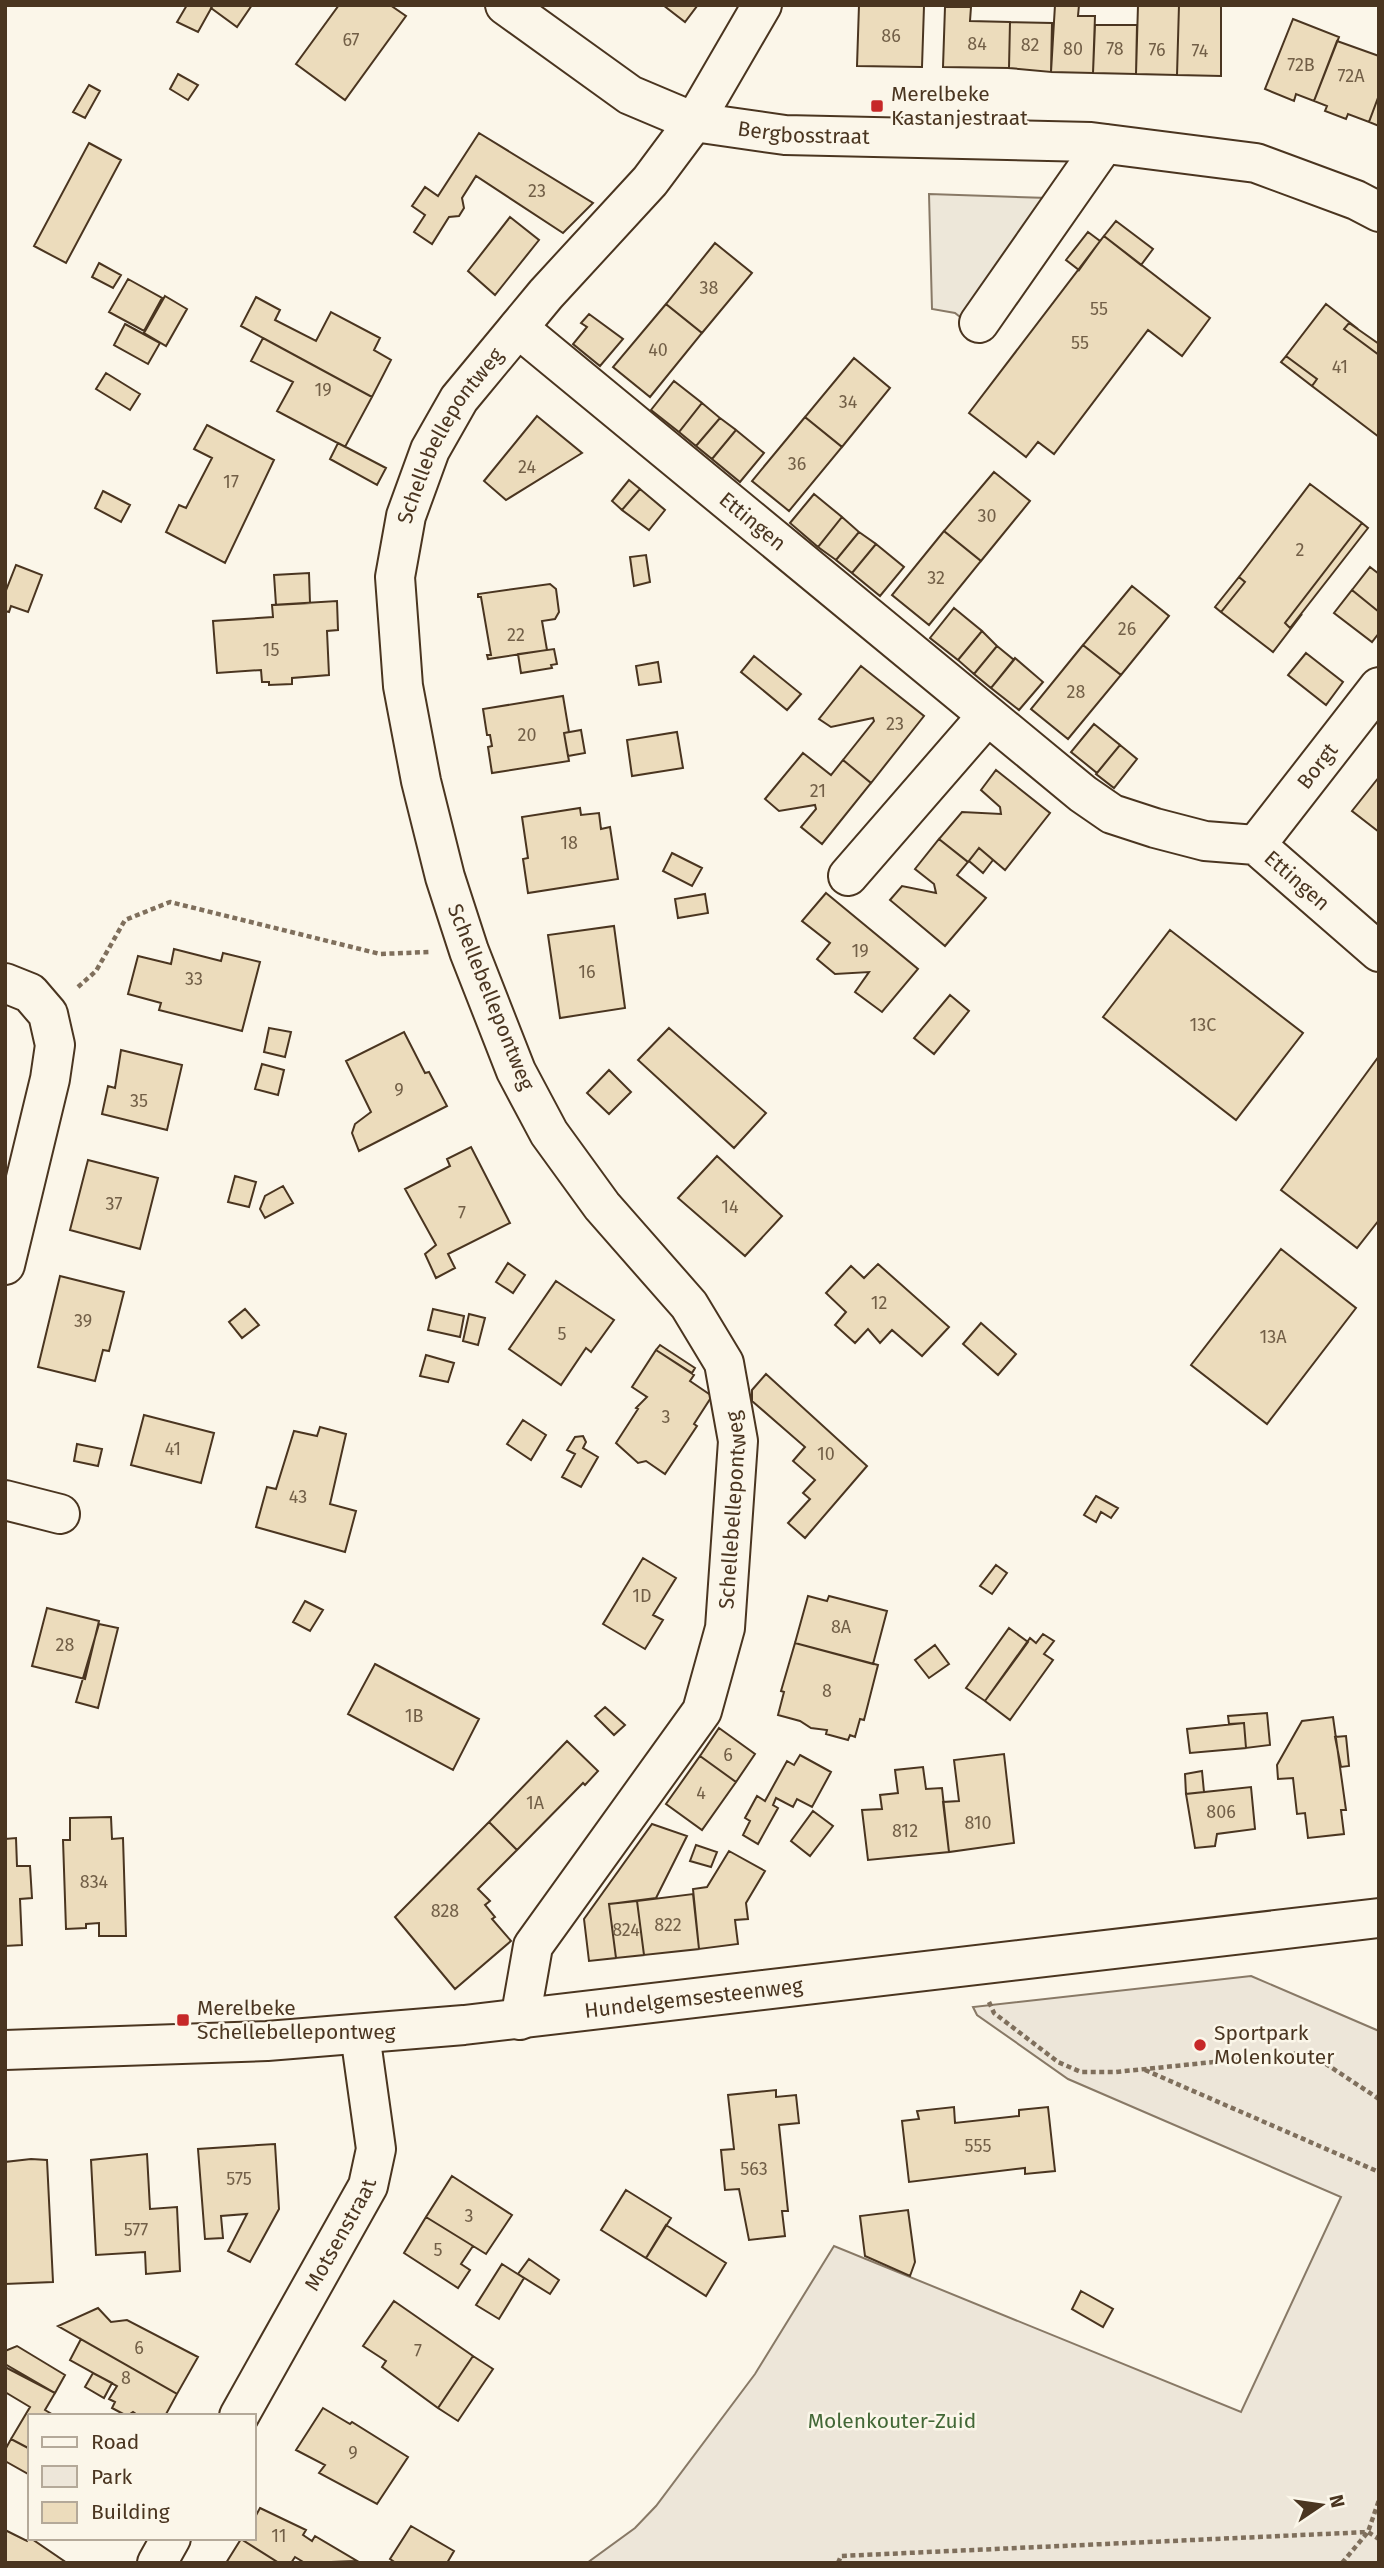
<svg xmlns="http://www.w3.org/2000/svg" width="1384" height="2568" viewBox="0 0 1384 2568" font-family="'Fira Sans',sans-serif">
<rect width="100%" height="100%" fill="#fbf6e9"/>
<!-- green -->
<path fill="#ede6d9" stroke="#887966" stroke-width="2" d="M1251 1976 1379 2031V2563H587L635 2528 656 2506 755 2374 834 2246 1241 2412 1341 2197 1068 2079 977 2015 973 2007Z"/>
<!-- parking -->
<path fill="#ede7d9" stroke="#887966" stroke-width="2" d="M929 194 1048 198 988 339 955 313 932 309Z"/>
<!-- building -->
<path fill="#ecdcbc" stroke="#4a3520" stroke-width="2" d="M187 5H213L198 32 177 22Z
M213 5H252L237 27 211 8Z
M339 5H390L406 16 345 100 296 64Z
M663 5H696L697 6 685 22Z
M859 5 924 6 922 67 857 66Z
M1055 5H1079L1078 16H1095L1093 73 1051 72Z
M1138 5H1179L1177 75 1136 74Z
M1179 5H1221V76L1177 75Z
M945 7H971L970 21 1010 22 1009 68 943 67Z
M1293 19 1339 37 1314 101 1296 94 1294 101 1265 89Z
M1010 22 1052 23 1051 72 1009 68Z
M1095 25H1137L1136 74 1093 73Z
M1337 41 1379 56V95L1369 122 1348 114 1346 119 1325 111 1327 106 1314 101Z
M178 74 198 85 188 100 170 89Z
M89 85 100 91 85 118 73 112Z
M1379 95V126L1369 122Z
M479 133 593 203 563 233 476 176 462 198 464 208 459 216 449 217 432 244 414 232 425 215 412 206 425 187 438 196Z
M89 143 121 160 66 263 34 246Z
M510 217 539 240 495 295 468 271Z
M1116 221 1153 249 1141 265 1104 236Z
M1088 232 1100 241 1079 270 1066 260Z
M1104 236 1210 318 1182 356 1148 330 1054 454 1038 442 1026 457 969 413Z
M715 243 752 273 702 333 666 304Z
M99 263 121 275 113 288 92 277Z
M128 279 162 298 144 331 109 312Z
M165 296 187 309 166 346 144 333Z
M256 297 280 310 275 320 316 341 331 312 380 338 374 350 391 360 372 397 241 326Z
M666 304 702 333 650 397 613 367Z
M1326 304 1358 329 1349 323 1344 329 1379 355V437L1312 386 1317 379 1286 356Z
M589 314 623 339 600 366 573 344 587 327 581 323Z
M1349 323 1379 344V355L1344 329Z
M125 324 160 343 148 364 114 345Z
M263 338 372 397 345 447 277 411 293 382 251 361Z
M1286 356 1317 379 1312 386 1281 362Z
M854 358 890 388 842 447 805 417Z
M106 373 140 394 130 410 96 389Z
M674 381 702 403 679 432 651 410Z
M702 403 720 418 696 446 679 432Z
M537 416 582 453 506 500 484 481Z
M805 417 842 447 789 511 752 481Z
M720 418 736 430 712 459 696 446Z
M207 425 274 460 225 563 166 532 179 505 186 508 212 458 194 449Z
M736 430 764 453 740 482 712 459Z
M338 443 386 468 377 485 330 459Z
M994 472 1030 501 981 561 944 531Z
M629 480 640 489 622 510 612 501Z
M1310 484 1362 523 1285 623 1290 628 1302 614 1273 652 1221 612 1245 582 1239 577Z
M640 489 665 510 649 530 622 510Z
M103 491 130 505 121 522 95 508Z
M814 494 842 517 818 547 790 523Z
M842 517 859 532 836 560 818 547Z
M1362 523 1368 528 1290 628 1285 623Z
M944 531 981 561 929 625 892 595Z
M859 532 876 544 852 573 836 560Z
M876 544 904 567 880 596 852 573Z
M646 555 650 582 634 586 630 557Z
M16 565 42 575 28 612 11 606 9 612 5 611V593Z
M1370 567 1379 574V612L1352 590Z
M309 573 310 603 276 605 274 575Z
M1239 577 1245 582 1221 612 1215 607Z
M550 584 556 589 559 612 555 619 542 621 547 650 488 659 487 655H491L481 597H478V594Z
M1132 586 1169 616 1121 675 1083 645Z
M1352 590 1379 612V633L1372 642 1334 613Z
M337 601 338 630 327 631 329 675 292 678V684L269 685V682H262L261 670 217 673 213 621 273 617 272 605Z
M954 608 982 631 958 660 930 638Z
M982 631 997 646 974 674 958 660Z
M1083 645 1121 675 1068 739 1031 709Z
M997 646 1014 660 991 688 974 674Z
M554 649 557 664 551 665 552 668 521 673 518 654Z
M1306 653 1343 682 1326 705 1288 675Z
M754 656 801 694 787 710 741 672Z
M1015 658 1043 682 1019 710 991 688Z
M658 662 661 682 639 685 636 666Z
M861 666 924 716 871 783 843 760 874 721 873 718 831 727 819 719Z
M563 696 569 732 564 733 569 761 492 773 488 747 492 746 490 735H487L483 709Z
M1094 724 1120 745 1097 773 1071 752Z
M581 730 585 753 568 756 564 733Z
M677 732 683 768 632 776 627 740Z
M1120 745 1137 759 1114 788 1096 774Z
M803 753 831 775 843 760 871 783 822 844 801 827 816 809 815 805 779 811 765 799Z
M996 770 1050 813 1005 870 979 848 968 862 939 839 962 812 1001 814 1000 807 981 790Z
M1379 777V832L1352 811Z
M580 808 581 815 599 813 601 829 610 827 618 879 528 893 523 859 528 858 522 817Z
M939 839 968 862 957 875 986 898 945 946 890 900 902 886 936 893 934 884 915 869Z
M979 848 993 860 983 873 969 861Z
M672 853 702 868 692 886 663 871Z
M826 893 918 969 882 1012 855 992 869 972 835 974 817 959 830 943 802 921Z
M705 894 708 913 678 918 675 899Z
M614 926 625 1008 560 1018 548 935Z
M1170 930 1303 1033 1236 1120 1103 1017Z
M174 949 221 961 223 953 260 962 242 1031 159 1010 161 1003 128 994 138 956 171 964Z
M950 995 969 1011 934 1054 914 1038Z
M269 1028 291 1032 285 1057 264 1052Z
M669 1028 766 1113 734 1148 638 1060Z
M404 1032 425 1073 429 1072 447 1106 359 1151 352 1133 355 1124 371 1112 346 1061Z
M121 1050 182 1065 167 1130 102 1114 108 1086 115 1088Z
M1379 1056V1220L1357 1248 1281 1190Z
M262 1064 284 1070 278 1095 255 1089Z
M609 1070 631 1092 609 1114 587 1093Z
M471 1147 510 1223 448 1254 455 1268 436 1278 425 1254 436 1245 405 1189 450 1166 447 1159Z
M717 1156 782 1216 745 1256 678 1198Z
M88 1160 158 1178 140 1249 70 1230Z
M235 1176 256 1182 249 1207 228 1202Z
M283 1186 293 1203 265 1218 260 1209 265 1196Z
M1281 1249 1356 1308 1267 1424 1191 1365Z
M508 1263 525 1275 513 1293 496 1282Z
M878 1264 949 1327 922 1356 892 1330 880 1343 868 1329 855 1343 835 1325 846 1312 826 1293 851 1266 864 1278Z
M60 1276 124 1292 109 1351 103 1350 95 1381 38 1367Z
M556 1281 614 1320 591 1352 586 1348 561 1385 509 1349Z
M245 1309 259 1325 242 1338 229 1322Z
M433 1309 464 1316 460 1337 428 1330Z
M469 1314 485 1318 478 1345 463 1341Z
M981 1323 1016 1354 998 1375 963 1344Z
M660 1345 695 1368 692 1373 656 1350Z
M656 1350 694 1375 690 1381 712 1396 694 1424 697 1426 665 1474 646 1461 638 1463 616 1443 638 1409 636 1408 647 1397 632 1387Z
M426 1355 454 1363 448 1382 420 1376Z
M766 1374 867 1466 805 1538 788 1523 810 1499 803 1493 815 1480 793 1461 805 1447 752 1401V1390Z
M144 1415 214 1433 201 1483 131 1465Z
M523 1420 546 1435 531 1460 507 1444Z
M320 1427 346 1434 330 1504 356 1511 345 1552 256 1527 267 1487 276 1489 294 1431 317 1436Z
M583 1436 586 1442 583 1448 598 1457 581 1487 562 1477 575 1454 567 1450 575 1437Z
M77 1444 102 1449 98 1466 74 1461Z
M1096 1496 1118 1508 1111 1518 1101 1512 1096 1522 1084 1515Z
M643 1558 676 1578 653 1615 663 1620 645 1649 603 1624Z
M996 1565 1007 1573 992 1594 980 1586Z
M808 1596 827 1601 829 1596 887 1611 873 1664 795 1643Z
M305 1601 323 1610 310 1631 293 1622Z
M47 1608 99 1621 85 1679 32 1666Z
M99 1624 118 1628 98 1708 76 1702Z
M1009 1628 1028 1642 985 1701 966 1688Z
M1043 1634 1054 1641 1044 1654 1053 1660 1010 1720 985 1701 1030 1638 1036 1643Z
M795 1643 878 1665 864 1720 860 1719 855 1737 850 1735 848 1740 826 1734 827 1730 811 1728 800 1721 778 1715 784 1692 781 1691Z
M935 1645 949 1664 929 1678 915 1660Z
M375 1664 479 1719 453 1770 348 1714Z
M605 1707 625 1725 614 1735 595 1716Z
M1267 1713 1270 1745 1246 1748 1244 1723 1229 1724 1228 1716Z
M1333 1717 1346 1810H1341L1344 1834 1308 1838 1305 1813 1297 1814 1293 1778 1278 1779 1277 1765 1302 1721Z
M1244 1723 1246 1748 1190 1753 1187 1729Z
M719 1728 755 1754 736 1782 700 1756Z
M1346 1736 1349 1766 1341 1767 1335 1737Z
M567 1741 598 1771 585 1785 583 1783 517 1850 489 1822Z
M1004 1754 1014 1843 949 1852 943 1802 959 1801 954 1760Z
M800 1755 831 1772 812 1807 797 1799 793 1807 776 1798 773 1805 778 1808 758 1844 743 1835 750 1821 745 1818 757 1796 765 1801 787 1761 794 1765Z
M700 1756 736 1782 702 1830 666 1804Z
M923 1767 926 1789 942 1788 949 1852 868 1860 862 1810 882 1809 880 1795 898 1793 895 1770Z
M1202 1771 1204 1792 1186 1794 1185 1774Z
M1251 1787 1255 1829 1217 1834 1215 1846 1195 1848 1186 1794Z
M813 1811 833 1826 810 1856 791 1841Z
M111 1817 112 1839 123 1838 126 1936H99V1923L86 1924V1928L66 1929 63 1840H70V1818Z
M489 1822 517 1850 478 1889 490 1901 485 1905 495 1917 492 1919 511 1941 455 1989 395 1917Z
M652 1824 687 1836 656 1898 609 1904 616 1958 589 1961 584 1919Z
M16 1838 17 1866H30L32 1898 20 1899 22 1945 5 1946V1839Z
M696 1845 717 1852 711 1867 690 1861Z
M729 1851 765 1871 746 1903 748 1919 735 1920 738 1944 699 1949 693 1889 707 1887Z
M693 1894 699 1949 644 1955 637 1901Z
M637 1901 644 1955 616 1958 609 1904Z
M776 2090V2097L796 2095 799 2123 779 2125 788 2211H782L785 2236 749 2240 739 2189 725 2190 721 2150 734 2149 728 2095Z
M954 2107 955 2123 1019 2116V2110L1048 2107 1055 2171 1025 2174V2168L909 2182 902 2121 919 2119 917 2111Z
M275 2144 279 2209 250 2262 228 2251 247 2214 221 2216 223 2238 205 2239 198 2149Z
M147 2154 150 2209 177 2207 180 2271 146 2274 145 2252 96 2255 91 2160Z
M31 2159 47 2160 53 2282 5 2284V2162Z
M452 2176 512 2215 486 2254 426 2217Z
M626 2190 671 2218 646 2258 601 2230Z
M908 2210 915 2262 910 2276 865 2256 860 2216Z
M426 2217 473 2246 461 2264 470 2270 458 2288 404 2253Z
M666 2225 726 2263 706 2296 646 2258Z
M529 2259 559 2280 550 2294 518 2274Z
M502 2264 524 2278 499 2319 476 2305Z
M1081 2291 1113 2309 1103 2327 1072 2309Z
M394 2301 473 2356 438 2408 382 2367 386 2361 363 2346Z
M98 2308 111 2322 127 2320 198 2357 177 2394 58 2326Z
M81 2339 177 2394 165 2416H139L133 2412 127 2416 112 2408 115 2402 109 2399 117 2386 70 2360Z
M17 2346 65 2375 55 2393 5 2364V2351Z
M473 2356 493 2369 458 2421 438 2408Z
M5 2367 55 2393 45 2410 55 2416H30V2449L11 2439 30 2407 5 2392Z
M93 2373 112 2383 104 2398 85 2387Z
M323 2408 350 2424 352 2422 408 2457 377 2504 319 2473 325 2465 296 2450Z
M11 2439 30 2449V2475L5 2461V2450Z
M260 2508 306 2530 303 2535 312 2541 315 2536 357 2561 305 2563 295 2557 291 2563H279L241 2539 254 2538V2519Z
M411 2526 454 2551 447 2563H396L390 2559Z
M5 2530 27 2541 29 2537 67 2563H5Z
M241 2539 279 2563H226Z"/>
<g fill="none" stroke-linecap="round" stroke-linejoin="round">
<defs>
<g id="minor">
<path id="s1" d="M505 5 630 95 694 122 785 135 1091 142 1256 163 1356 200 1379 212"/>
<path d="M979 323 1104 144"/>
<path id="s2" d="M518 328 1083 794 1112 814 1155 828 1205 841 1256 845 1379 952"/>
<path id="s3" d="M1256 845 1379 687"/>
<path d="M848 876 987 716"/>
<path d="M5 983 30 993 48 1014 55 1045 50 1079 5 1265"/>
<path d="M5 1500 60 1514"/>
<path id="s4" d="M520 2020 533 1946 702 1711 725 1628 738 1441 724 1363 689 1305 602 1206 549 1133 516 1071 469 951 445 877 421 781 403 686 395 577 406 516 430 450 459 399 546 294 650 181 694 122 762 5"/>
<path id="s5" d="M239 2416 368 2186 376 2149 360 2034"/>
<path d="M157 2563 171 2538"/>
</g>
<g id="major">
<path id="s6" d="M5 2050 267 2041 464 2025 1379 1918"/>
</g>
</defs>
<!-- minor casing -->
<use href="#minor" stroke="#4a3520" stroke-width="42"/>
<!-- major casing -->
<use href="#major" stroke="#4a3520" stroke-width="42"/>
<!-- path -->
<path stroke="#7f6f5c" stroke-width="4.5" stroke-dasharray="5 3.5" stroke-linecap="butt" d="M78 987 96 971 125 920 170 902 380 954 429 952
M989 2002 994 2013 1058 2062 1081 2072H1116L1302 2053 1320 2060 1379 2099
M1145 2070 1379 2172
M838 2563 841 2556 1368 2532 1379 2539
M1342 2563 1368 2532 1379 2500"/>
<!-- minor -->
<use href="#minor" stroke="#fbf6e9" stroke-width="38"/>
<!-- major -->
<use href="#major" stroke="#fbf6e9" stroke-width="38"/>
</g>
<!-- markers -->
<g fill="#c62828" stroke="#fbf6e9" stroke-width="2.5">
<rect x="870" y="99" width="14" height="14" rx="3.5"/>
<rect x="176" y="2013" width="14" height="14" rx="3.5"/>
<circle cx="1200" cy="2045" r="7"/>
</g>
<g text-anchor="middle" stroke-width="5" stroke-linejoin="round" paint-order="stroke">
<!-- number labels -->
<g font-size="18" fill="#725f47">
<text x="891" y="42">86</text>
<text x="351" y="46">67</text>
<text x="977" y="50">84</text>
<text x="1030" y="51">82</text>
<text x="1073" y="55">80</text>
<text x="1115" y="55">78</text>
<text x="1157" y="56">76</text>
<text x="1200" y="57">74</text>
<text x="1301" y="71">72B</text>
<text x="1351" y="82">72A</text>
<text x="537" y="197">23</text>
<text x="709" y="294">38</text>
<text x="1099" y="315">55</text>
<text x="1080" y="349">55</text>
<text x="658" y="356">40</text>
<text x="1340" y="373">41</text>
<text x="323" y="396">19</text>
<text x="848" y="408">34</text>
<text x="797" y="470">36</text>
<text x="527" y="473">24</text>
<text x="231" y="488">17</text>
<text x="987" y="522">30</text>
<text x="1300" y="556">2</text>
<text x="936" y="584">32</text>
<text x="1127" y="635">26</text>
<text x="516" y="641">22</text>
<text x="271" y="656">15</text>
<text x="1076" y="698">28</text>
<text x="895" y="730">23</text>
<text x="527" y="741">20</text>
<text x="818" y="797">21</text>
<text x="569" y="849">18</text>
<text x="860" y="957">19</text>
<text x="587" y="978">16</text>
<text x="194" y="985">33</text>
<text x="1203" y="1031">13C</text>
<text x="399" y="1096">9</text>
<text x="139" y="1107">35</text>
<text x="114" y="1210">37</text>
<text x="730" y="1213">14</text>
<text x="462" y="1219">7</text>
<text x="879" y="1309">12</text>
<text x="83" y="1327">39</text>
<text x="562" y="1340">5</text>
<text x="1273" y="1343">13A</text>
<text x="666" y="1423">3</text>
<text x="173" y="1455">41</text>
<text x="826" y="1460">10</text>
<text x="298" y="1503">43</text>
<text x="642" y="1602">1D</text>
<text x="841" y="1633">8A</text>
<text x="65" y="1651">28</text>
<text x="827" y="1697">8</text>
<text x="414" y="1722">1B</text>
<text x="728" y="1761">6</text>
<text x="701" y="1799">4</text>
<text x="535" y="1809">1A</text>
<text x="1221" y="1818">806</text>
<text x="978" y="1829">810</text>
<text x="905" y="1837">812</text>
<text x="94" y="1888">834</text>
<text x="445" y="1917">828</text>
<text x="668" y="1931">822</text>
<text x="626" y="1936">824</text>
<text x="978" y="2152">555</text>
<text x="754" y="2175">563</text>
<text x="239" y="2185">575</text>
<text x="469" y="2222">3</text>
<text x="136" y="2236">577</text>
<text x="438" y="2256">5</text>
<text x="139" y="2354">6</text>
<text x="418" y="2357">7</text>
<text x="126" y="2384">8</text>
<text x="353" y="2459">9</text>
<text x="279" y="2542">11</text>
</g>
<!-- poi labels -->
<g font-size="21" fill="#4a3520" stroke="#fbf6e9" text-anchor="start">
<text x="891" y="101">Merelbeke<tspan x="891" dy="24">Kastanjestraat</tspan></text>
<text x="197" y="2015">Merelbeke<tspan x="197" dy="24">Schellebellepontweg</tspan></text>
<text x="1214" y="2040">Sportpark<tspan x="1214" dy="24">Molenkouter</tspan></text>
</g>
<!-- street labels -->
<g font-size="21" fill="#4a3520" stroke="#fbf6e9">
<text dy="7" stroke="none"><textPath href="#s1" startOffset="334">Bergbosstraat</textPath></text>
<text dy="7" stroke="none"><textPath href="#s4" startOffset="1743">Schellebellepontweg</textPath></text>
<text dy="7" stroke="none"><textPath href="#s2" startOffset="304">Ettingen</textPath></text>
<text dy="7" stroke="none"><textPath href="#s3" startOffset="100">Borgt</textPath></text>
<text dy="7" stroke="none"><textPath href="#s2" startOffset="970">Ettingen</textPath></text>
<text transform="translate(491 997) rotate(68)" y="7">Schellebellepontweg</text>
<text dy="7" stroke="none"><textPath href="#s4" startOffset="569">Schellebellepontweg</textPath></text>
<text dy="7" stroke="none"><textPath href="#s6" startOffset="691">Hundelgemsesteenweg</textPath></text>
<text dy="7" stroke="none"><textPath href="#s5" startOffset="208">Motsenstraat</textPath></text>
</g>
<!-- park labels -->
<g font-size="21" fill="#436837" stroke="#fbf6e9">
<text x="892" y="2428">Molenkouter-Zuid</text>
</g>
</g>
<!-- border -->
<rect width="1384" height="2568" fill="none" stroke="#4a3520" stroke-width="14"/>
<!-- legend -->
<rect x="28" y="2414" width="228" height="126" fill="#fbf6e9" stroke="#b4a999" stroke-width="2"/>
<rect x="42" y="2437" width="35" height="10" fill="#fbf6e9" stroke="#b4a999" stroke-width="2"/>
<text x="91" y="2449" font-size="21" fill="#4a3520">Road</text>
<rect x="42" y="2466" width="35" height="21" fill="#ede6d9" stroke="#b4a999" stroke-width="2"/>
<text x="91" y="2484" font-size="21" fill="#4a3520">Park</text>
<rect x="42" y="2502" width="35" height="21" fill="#ecdcbc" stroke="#b4a999" stroke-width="2"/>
<text x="91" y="2519" font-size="21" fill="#4a3520">Building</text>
<!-- north arrow -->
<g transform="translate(1321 2505) rotate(77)" stroke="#fbf6e9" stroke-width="5" paint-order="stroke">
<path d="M0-5L12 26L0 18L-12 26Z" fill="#4a3520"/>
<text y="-10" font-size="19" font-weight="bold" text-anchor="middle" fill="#4a3520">N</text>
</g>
</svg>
